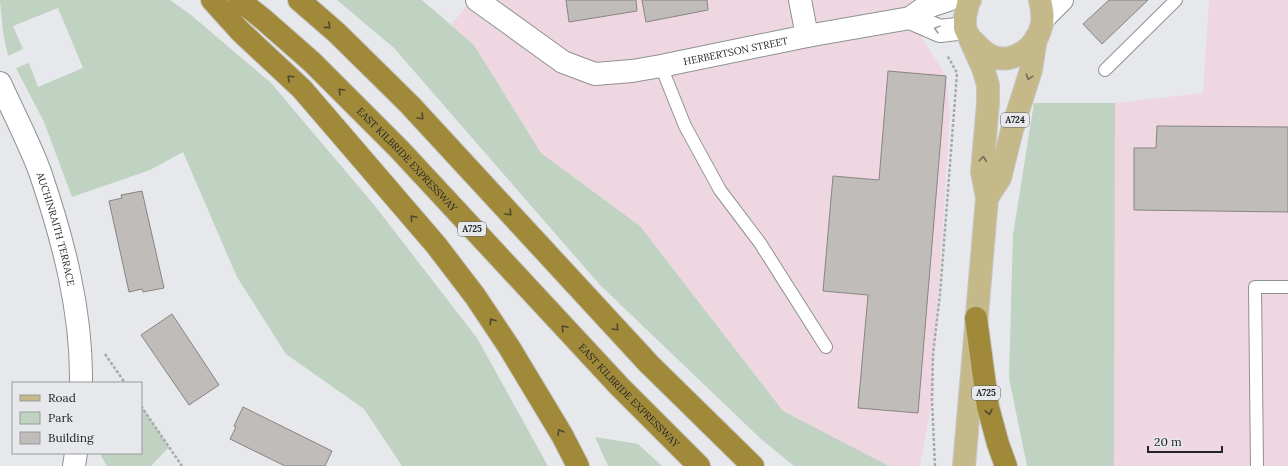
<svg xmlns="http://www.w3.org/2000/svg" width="1288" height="466" viewBox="0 0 1288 466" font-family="Lora,serif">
<rect width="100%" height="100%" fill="#e6e8eb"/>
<!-- industrial -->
<path fill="#efd7e1" d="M471 0H926L921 36 946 76 950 114 931 408 920 466H889L783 411 640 226 541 153 474 45 451 25Z
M1209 0H1288V466H1114L1115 103 1203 93Z"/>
<!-- green -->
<path fill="#c0d2c2" d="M0 0H170L191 15 271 83 375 206 477 338 548 466H402L364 409 286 354 237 277 183 152 150 170 72 197 44 122 16 68 29 63 38 87 83 68 58 8 13 26 23 49 8 56 3 32Z
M337 0H422L474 45 541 153 640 226 783 411 889 466H794L761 439 600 285 394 48Z
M1034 103H1115L1114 466H1027L1009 378 1013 235Z
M141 406 169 447 151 466H107L101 456V453H141Z
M595 437 638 444 662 466H608Z"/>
<!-- building -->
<path fill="#bfbcba" stroke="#878583" d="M566 0H636L637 11 569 22Z
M642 0H707L708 10 646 22Z
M1109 0H1148L1102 44 1083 24Z
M888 71 946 76 918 413 858 408 868 295 823 291 833 176 879 180Z
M1157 126 1288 127V212L1134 210V148H1156Z
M142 191 164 288 143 292 142 289 129 292 109 201 122 198 121 195Z
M172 314 219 385 189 405 141 335Z
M243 407 332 451 325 466H285L230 439 236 427 234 426Z"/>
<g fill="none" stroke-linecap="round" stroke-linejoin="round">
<defs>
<path id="lane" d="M661 66 685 126 720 190 760 243 826 347
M1105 70 1176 0
M1257 466 1255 287H1288"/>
<g id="street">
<path d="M800 0 807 36"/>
<path d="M1043 19 1062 0"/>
<path id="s1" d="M0 83C13 112 29 142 40 172 63 239 82 311 81 383"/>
<path d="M74 466 76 453"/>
</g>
<g id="secondary">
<path id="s2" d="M477 0 563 62 595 74 632 71 661 66 807 36 910 18 924 8 948 0"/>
<path d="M910 18 940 31 965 28"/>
</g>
<path id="primary" d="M972 40C978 46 983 52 991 56 1012 65 1036 48 1041 27 1044 19 1042 9 1040 0
M987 198 1000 178 1012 130 1031 70 1036 38
M964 466 987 198 982 172 988 103V85L983 68 965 28V17L968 4 970 0"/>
<g id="highway">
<path d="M212 0 240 31 302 89 436 245 475 296 509 347 562 435 578 466"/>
<path id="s3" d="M239 0 263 19 312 62 399 149 620 387 699 466"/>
<path d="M299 0 337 33 410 105 649 364 753 466"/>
<path d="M976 318 988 407 998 444 1006 466"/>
</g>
</defs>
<!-- lane casing -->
<use href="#lane" stroke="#8e9193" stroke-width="14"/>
<!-- street casing -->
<use href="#street" stroke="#8e9193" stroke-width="24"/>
<!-- secondary casing -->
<use href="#secondary" stroke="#8e9193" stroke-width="24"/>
<!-- primary casing -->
<use href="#primary" stroke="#c6c6c6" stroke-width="24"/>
<!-- highway casing -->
<use href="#highway" stroke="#c6c6c6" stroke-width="24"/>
<!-- path -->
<path stroke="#a7a9ab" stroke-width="2.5" stroke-dasharray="3 2" stroke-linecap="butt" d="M105 354 125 383
M141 406 182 466
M935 466 932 401 933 354 940 294 957 73 947 55"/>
<!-- lane -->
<use href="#lane" stroke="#fff" stroke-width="12"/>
<!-- street -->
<use href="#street" stroke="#fff" stroke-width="22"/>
<!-- secondary -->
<use href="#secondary" stroke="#fff" stroke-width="22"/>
<!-- primary -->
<use href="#primary" stroke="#c6b989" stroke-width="22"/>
<!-- highway -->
<use href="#highway" stroke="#a08a3a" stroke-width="22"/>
</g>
<!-- one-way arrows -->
<defs><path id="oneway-chevron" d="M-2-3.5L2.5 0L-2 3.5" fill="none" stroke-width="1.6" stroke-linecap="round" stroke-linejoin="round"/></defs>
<g stroke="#4f482c">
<use href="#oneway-chevron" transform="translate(328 26) rotate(41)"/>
<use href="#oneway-chevron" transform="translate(290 78) rotate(-137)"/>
<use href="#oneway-chevron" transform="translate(341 91) rotate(-135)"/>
<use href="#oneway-chevron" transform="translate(421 117) rotate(47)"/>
<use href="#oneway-chevron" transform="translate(509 213) rotate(47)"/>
<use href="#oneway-chevron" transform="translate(413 218) rotate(-130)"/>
<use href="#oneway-chevron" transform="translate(492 321) rotate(-124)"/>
<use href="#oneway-chevron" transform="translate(564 328) rotate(-133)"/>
<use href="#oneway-chevron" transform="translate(616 328) rotate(47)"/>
<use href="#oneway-chevron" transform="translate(989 412) rotate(77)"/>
<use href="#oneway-chevron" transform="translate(560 432) rotate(-120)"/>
</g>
<use stroke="#9c9c9d" href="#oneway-chevron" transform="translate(937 29) rotate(-165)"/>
<g stroke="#746e57">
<use href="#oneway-chevron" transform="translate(1029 77) rotate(108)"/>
<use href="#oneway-chevron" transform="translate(983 159) rotate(-85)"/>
</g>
<g text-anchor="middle" stroke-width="3.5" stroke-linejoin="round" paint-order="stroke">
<!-- shield labels -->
<g fill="#e6e8eb" stroke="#5e5f60" stroke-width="1">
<rect x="1001" y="113" width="28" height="14" rx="3"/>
<rect x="458" y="222" width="28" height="14" rx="3"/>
<rect x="972" y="386" width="28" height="14" rx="3"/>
</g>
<g font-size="9" font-weight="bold" fill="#232425">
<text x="1015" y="123">A724</text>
<text x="472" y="232">A725</text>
<text x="986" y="396">A725</text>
</g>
<!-- street labels -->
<g font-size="10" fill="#232425" stroke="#e6e8eb">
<text dy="4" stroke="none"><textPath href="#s2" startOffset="283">HERBERTSON STREET</textPath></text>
<text dy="4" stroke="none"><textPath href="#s3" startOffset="232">EAST KILBRIDE EXPRESSWAY</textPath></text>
<text dy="4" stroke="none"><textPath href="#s1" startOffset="157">AUCHINRAITH TERRACE</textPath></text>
<text dy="4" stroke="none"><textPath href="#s3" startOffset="556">EAST KILBRIDE EXPRESSWAY</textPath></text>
</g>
</g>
<!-- legend -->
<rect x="12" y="382" width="130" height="72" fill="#e6e8eb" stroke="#989a9c"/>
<rect x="20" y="395" width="20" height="6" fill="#c6b989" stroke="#989a9c"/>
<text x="48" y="402" font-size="12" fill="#232425">Road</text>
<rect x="20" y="412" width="20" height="12" fill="#c0d2c2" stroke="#989a9c"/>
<text x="48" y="422" font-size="12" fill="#232425">Park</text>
<rect x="20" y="432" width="20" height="12" fill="#bfbcba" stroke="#989a9c"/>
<text x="48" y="442" font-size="12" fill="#232425">Building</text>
<!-- scale -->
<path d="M1148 446v6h74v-6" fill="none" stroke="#232425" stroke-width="2"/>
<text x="1154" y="446" font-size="12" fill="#232425" stroke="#e6e8eb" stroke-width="3" paint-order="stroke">20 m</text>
</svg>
